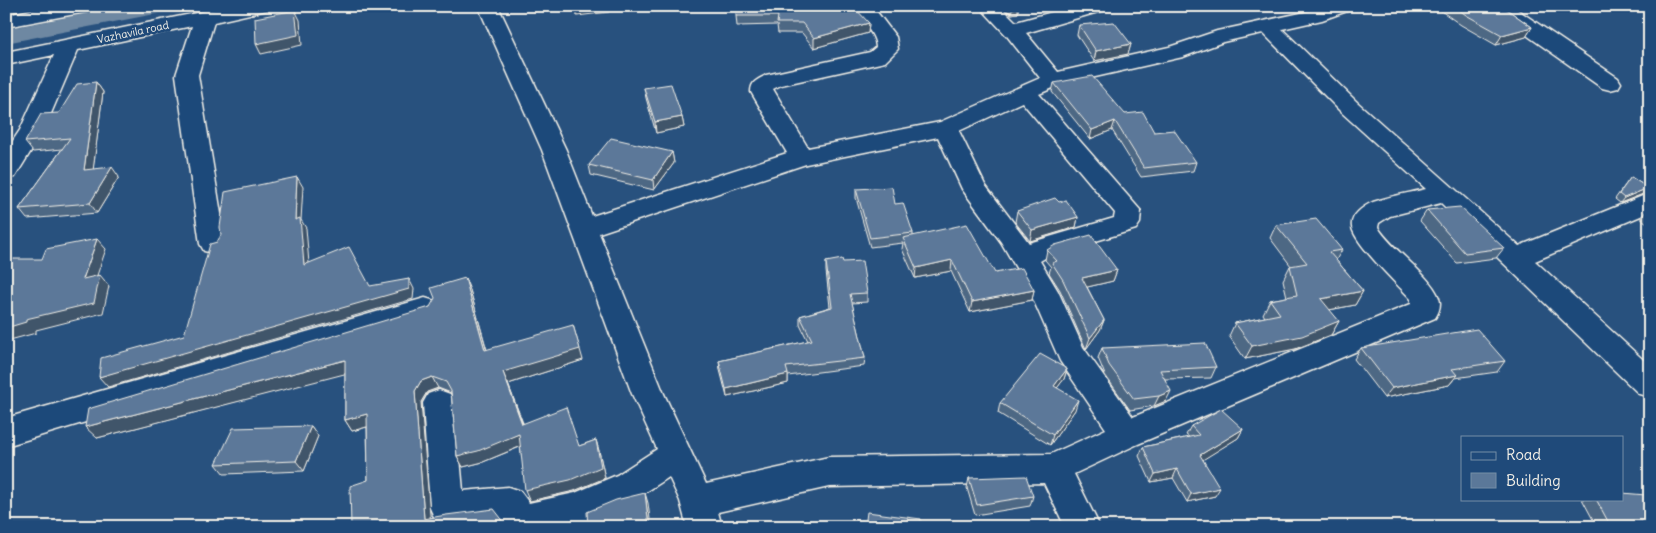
<svg xmlns="http://www.w3.org/2000/svg" width="1656" height="533" viewBox="0 0 1656 533" font-family="Delius,sans-serif">
<rect width="100%" height="100%" fill="#28517e"/>
<filter id="ink" filterUnits="userSpaceOnUse"><feTurbulence type="fractalNoise" baseFrequency=".02" numOctaves="2"/><feDisplacementMap in="SourceGraphic" scale="10" xChannelSelector="R" yChannelSelector="G"/><feConvolveMatrix kernelMatrix="1 2 1 2 8 2 1 2 1" color-interpolation-filters="sRGB"/></filter>
<g filter="url(#ink)">
<g fill="none" stroke-linecap="round" stroke-linejoin="round">
<!-- canal -->
<path fill="#6e88a2" fill-rule="evenodd" d="M125 6H171L168 11 160 13 6 43V29Z"/>
<defs>
<path id="minor" d="M52 6H96L93 10 86 12 6 27V15Z
M230 6H270L267 10 214 22 198 75 226 244 222 251 213 253 204 251 200 244 176 75 192 26 78 50 44 130 15 177 6 179V151L20 130 54 55 6 65V52Z
M478 6H498L566 150 592 216 787 153 751 92C751 81 758 80 766 75L870 52 876 47C875 30 857 21 857 6H877V12L896 37 898 49 885 62 781 85 773 89 808 148 940 122 1040 78 1007 36 979 6H1000L1016 22 1074 6H1108L1105 10 1026 33 1058 72 1169 47 1217 31 1310 11 1323 6H1353L1350 10 1322 20 1282 29 1357 102 1519 246 1650 193V212L1535 261 1650 366V397L1639 394 1441 203 1390 216 1379 223 1378 227C1389 248 1439 281 1440 303 1440 309 1438 313 1435 318L1138 444 1074 474 1100 527H1065L1044 483 829 487 718 512 722 527H687L680 501 669 477C641 496 599 522 565 526 546 529 525 527 506 527L500 518 447 524 435 519 430 508 423 403 428 394 439 390 450 394 455 403 463 491 508 487 520 491 529 503 575 493 617 475 657 449 632 394 542 150ZM1263 33 1341 112 1426 189C1409 193 1390 196 1373 202 1364 206 1350 215 1352 227 1354 243 1398 285 1411 299V304L1133 417 1083 347 1058 291 1040 261 1052 254 1136 229 1140 223 1141 211 1039 94 1060 85 1183 57 1223 42ZM1022 102 1115 213 1114 218 1029 243 985 185 959 131ZM938 137 962 189 1001 242 1030 292 1060 361 1106 429 1051 454 829 457 706 484 664 394 599 233 806 164Z
M1488 6H1512L1618 78 1621 83 1618 88 1610 90 1602 88 1491 10Z
M425 298 435 301 439 309 435 317 6 446V418Z"/>
</defs>
<!-- minor casing -->
<use href="#minor" stroke="#f4f1e8" stroke-width="3"/>
<!-- minor -->
<use href="#minor" fill="#1f4a7a" fill-rule="evenodd"/>
</g>
<!-- wall -->
<path fill="#4e6784" stroke="#f4f1e8" d="M737 6 869 23 868 33 814 48 802 33H778L777 25 737 26 736 16Z
M1002 6H1018V13L1011 14Z
M1434 6H1502L1532 27 1526 37 1496 45 1461 25Z
M1079 25 1131 44 1128 54 1094 61 1077 35Z
M96 82 103 92 93 169 119 177 97 213 27 219 19 209 62 149 33 152 25 142 59 113Z
M1054 83 1125 114 1154 132 1196 162 1193 171 1141 177 1112 130 1090 139 1052 92Z
M644 88 682 117 684 127 656 133 646 98Z
M672 152 674 163 654 190 591 175 589 165Z
M1631 177 1648 188 1643 194 1620 203 1615 199Z
M856 189 895 204 913 233V236L995 273 1034 290 1032 300 970 312 951 271 915 278 902 249 903 243 870 247 856 198Z
M1059 202 1078 217 1076 227 1030 241 1015 222 1017 211Z
M1649 208H1650V225L1640 218Z
M1427 210 1504 248 1496 258 1457 263 1420 221Z
M1276 225 1342 250 1336 260 1363 291 1355 305 1329 310 1339 321 1331 335 1295 349 1245 359 1229 336 1235 323 1265 317 1263 314 1270 300 1287 297 1283 280 1290 266H1291L1270 238Z
M1047 250 1117 270 1113 281 1087 287 1104 320 1100 330 1086 349 1060 290 1049 273 1051 267 1045 260Z
M826 262H843L867 293V302L852 303 865 358 864 366 788 376V383L727 397 720 370 719 361 808 341 800 325V316L830 307 826 271Z
M470 290 487 350 583 360 508 384 523 423 579 446 596 440 599 451 605 478 574 491 530 501 520 447 483 462 463 467 457 456 451 393 438 388 427 392 421 402 430 518H501L351 527 368 480 367 427 352 431 345 420V373L97 438 430 307Z
M1102 348 1216 367 1211 378 1165 379 1166 401 1154 406 1130 410 1105 375 1098 358Z
M1361 348 1505 361 1497 372 1455 378 1449 385 1384 398 1354 359Z
M1067 369 1064 379 1057 388 1075 410 1050 445 998 413 1000 403Z
M311 426 318 436 304 471 224 474 216 464Z
M1191 426 1243 429 1238 438 1203 459 1215 496 1187 502 1173 478 1151 482 1139 456 1143 447 1189 437 1186 435Z
M969 478 1033 496 1030 506 975 515 967 488Z
M1582 499H1622L1650 527H1597Z"/>
<!-- shaded-wall -->
<path fill="#40546b" stroke="#f4f1e8" d="M575 6H608L609 12 577 16Z
M1018 8V13L1011 14 1012 9Z
M295 10 300 20 302 45 261 54 256 44Z
M869 23 868 33 814 48V38Z
M1532 27 1526 37 1496 45 1502 35Z
M1131 44 1128 54 1094 61 1096 51Z
M96 82 103 92 92 179 84 170Z
M682 117 684 127 656 133 655 122Z
M1115 121 1112 130 1090 139 1092 130Z
M672 152 674 163 654 190 653 180Z
M112 167 119 177 97 213 90 203Z
M297 177 303 187 301 220 306 228 310 275 304 265 295 220Z
M1648 188 1643 194 1620 203 1624 198Z
M1078 217 1076 227 1030 241 1032 230Z
M97 239 106 249 92 290 83 279Z
M952 260 951 271 915 278 916 268Z
M1117 270 1113 281 1079 289 1082 278Z
M100 275 109 286 103 313 36 330V333L6 341V328Z
M465 278 470 290 490 362 485 350Z
M409 279 414 289 413 299 108 387 99 377Z
M1034 290 1032 300 970 312 972 302Z
M1363 291 1355 305 1313 313 1321 299Z
M1104 320 1100 330 1086 349 1090 338Z
M1339 321 1331 335 1295 349 1245 359 1252 346Z
M573 325 583 360 508 384 527 435 503 372Z
M345 360 352 372 97 438 85 427Z
M1067 369 1064 379 1051 396 1054 386Z
M788 374V383L727 397 726 389Z
M1457 375 1449 385 1384 398 1392 388Z
M432 377 438 388 427 392 421 402 431 527 424 519 415 391 421 381Z
M1171 391 1166 401 1154 406 1159 396Z
M1078 400 1075 410 1050 445 1053 435Z
M367 414 374 425 352 431 345 420Z
M311 426 318 436 304 471 296 461Z
M1243 429 1238 438 1196 464 1200 455Z
M519 434 524 445 483 462 463 467 457 456Z
M596 440 599 451 605 478 574 491 530 501 525 490Z
M1177 469 1173 478 1151 482 1155 474Z
M1220 488 1215 496 1187 502 1191 494Z
M645 493 648 503 651 527H649Z
M501 518 505 527H501Z"/>
<!-- building -->
<path fill="#5b7899" stroke="#f4f1e8" d="M737 6H853L869 23 814 38 802 23H777L778 16H736Z
M1009 6H1018V8L1012 9Z
M1454 6H1502L1532 27 1502 35 1466 15Z
M295 10 298 35 256 44 255 18Z
M1114 22 1131 44 1096 51 1079 25Z
M1092 76 1125 114 1143 112 1154 132 1174 130 1196 162 1144 168 1115 121 1092 130 1054 83Z
M96 82 84 170 112 167 90 203 19 209 70 138 25 142 41 114 59 113 77 84Z
M671 84 682 117 655 122 644 88Z
M611 138 672 152 653 180 589 165Z
M297 177 295 220 300 218 304 265 349 247 370 286 409 279V289L99 377 101 358 184 335 210 244 217 242 221 235 220 227 225 192Z
M1631 177 1648 188 1624 198 1619 194Z
M892 187 895 204 903 203 913 233 870 238 856 189Z
M1055 198 1059 202 1066 200 1078 217 1032 230 1017 211Z
M1460 207 1504 248 1465 253 1427 210Z
M1316 219 1342 250 1329 252 1363 291 1321 299 1339 321 1302 336 1252 346 1235 323 1280 314 1270 300 1297 295 1290 266 1307 263 1276 225Z
M967 224 995 273 1022 268 1034 290 972 302 952 260 916 268 903 238Z
M1091 235 1117 270 1082 278 1104 320 1090 338 1063 280 1052 263 1057 261 1047 250 1055 245Z
M97 239 83 279 100 275 94 303 26 319V322L6 328V259H42L46 249Z
M842 259 843 262 862 261 867 293 850 294 865 358 786 367 788 374 726 389 719 361 812 340 800 316 832 307 826 262Z
M465 278 485 350 573 325 580 349 503 372 522 424 566 407 579 446 596 440 601 467 570 480 525 490 519 434 478 451 457 456 451 391 446 382 432 377 421 381 415 391 424 519 446 515 494 509 501 518V527H351L350 486 368 480 367 414 345 420V360L85 427 88 409 430 307 435 298 431 288Z
M1477 329 1505 361 1452 369 1457 375 1392 388 1361 348Z
M1205 343 1216 367 1160 370 1171 391 1159 396 1134 399 1109 365 1102 348Z
M1040 354 1067 369 1054 386 1078 400 1053 435 1000 403Z
M1221 409 1243 429 1200 455 1220 488 1191 494 1177 469 1155 474 1143 447 1199 435 1191 426Z
M311 426 296 461 216 464 233 428Z
M1026 476 1033 496 977 505 969 478Z
M645 493 649 527H588L587 512 616 500Z
M1622 493 1646 495 1650 501V527H1611L1596 499H1622Z
M867 512 921 519 920 527H865Z"/>
</g>
<g text-anchor="middle" stroke-width="5" stroke-linejoin="round" paint-order="stroke">
<!-- far-street labels -->
<g font-size="11" fill="#f4f1e8" stroke="#1f4a7a">
<text transform="translate(133 32) rotate(-12)" y="4">Vazhavila road</text>
</g>
</g>
<!-- margin -->
<rect width="1656" height="533" fill="none" stroke="#1f4a7a" stroke-width="25"/>
<rect x="12" y="12" width="1631" height="508" fill="none" stroke="#f4f1e8" stroke-width="2" filter="url(#ink)"/>
<!-- legend -->
<rect x="1461" y="436" width="162" height="65" fill="#1f4a7a" stroke="#748da6"/>
<rect x="1471" y="452" width="25" height="8" fill="#1f4a7a" stroke="#748da6"/>
<text x="1506" y="460" font-size="15" fill="#f4f1e8">Road</text>
<rect x="1471" y="473" width="25" height="15" fill="#5b7899" stroke="#748da6"/>
<text x="1506" y="486" font-size="15" fill="#f4f1e8">Building</text>
</svg>
